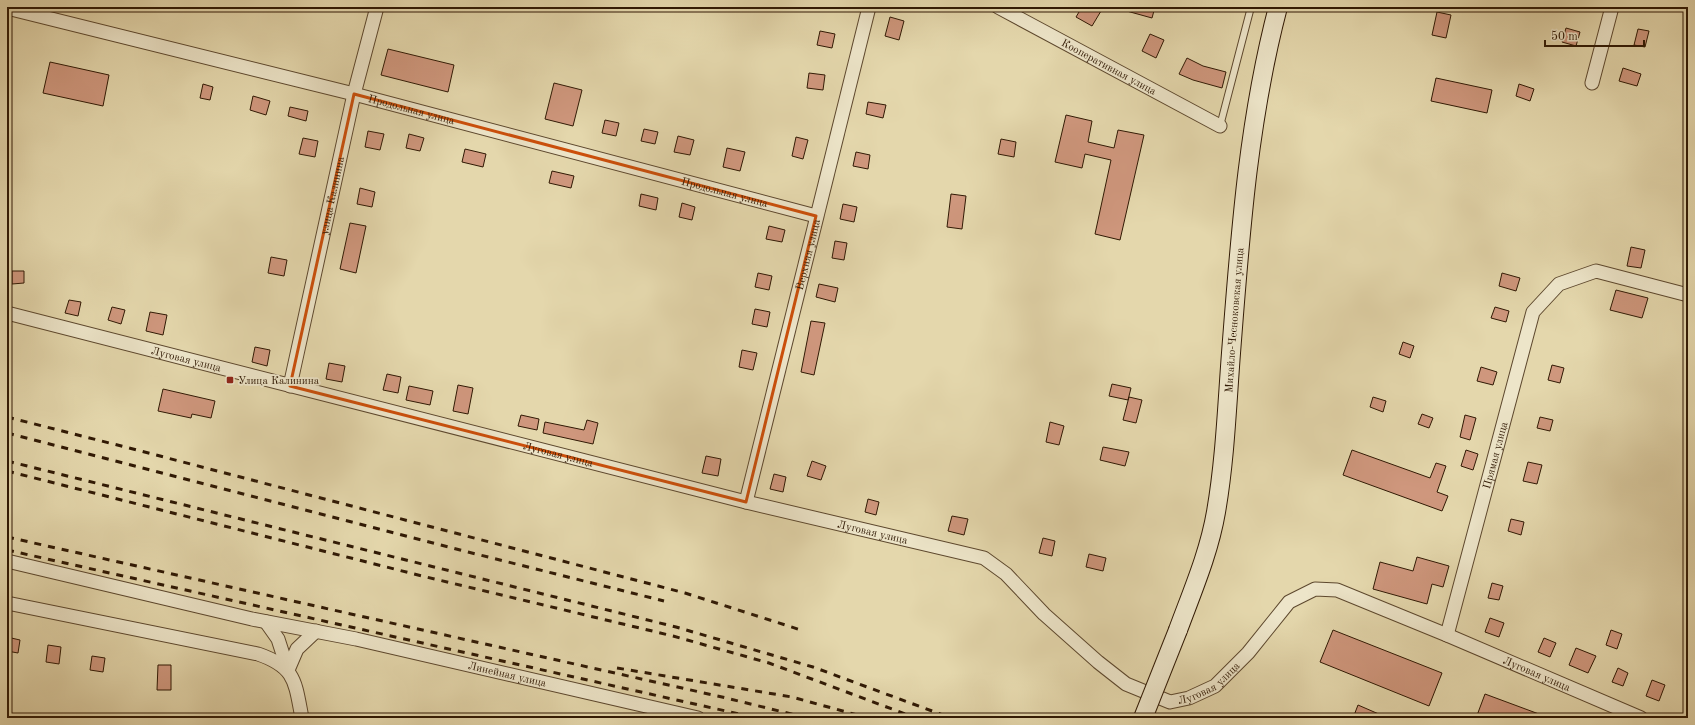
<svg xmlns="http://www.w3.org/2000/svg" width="1695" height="725" viewBox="0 0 1695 725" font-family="'Old Standard TT',serif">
<rect width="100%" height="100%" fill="#e4d7ac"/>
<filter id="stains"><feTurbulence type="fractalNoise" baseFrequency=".005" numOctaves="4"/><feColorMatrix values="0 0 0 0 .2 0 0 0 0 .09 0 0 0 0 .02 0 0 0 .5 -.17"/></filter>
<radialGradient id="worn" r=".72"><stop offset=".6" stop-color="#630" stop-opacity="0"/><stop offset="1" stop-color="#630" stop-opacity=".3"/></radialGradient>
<!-- building -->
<path fill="#cf977d" stroke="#301904" d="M1082 7H1094L1101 11 1092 26 1076 17Z
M1124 7H1155L1152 18 1123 10Z
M1437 12 1451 15 1446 38 1432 35Z
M890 17 904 21 899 40 885 36Z
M1566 28 1580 32 1576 46 1562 42Z
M1638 29 1649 31 1645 47 1634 45Z
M820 31 835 34 832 48 817 45Z
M1150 34 1164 40 1156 58 1142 51Z
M388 49 454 65 448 92 381 75Z
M1187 58 1203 66 1226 72 1222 88 1193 80 1179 74Z
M50 62 109 75 103 106 43 93Z
M1623 68 1641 74 1637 86 1619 81Z
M809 73 825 75 823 90 807 88Z
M1436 78 1492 90 1487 113 1431 101Z
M554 83 582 90 573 126 545 119Z
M203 84 213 87 210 100 200 98Z
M1519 84 1534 89 1530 101 1516 96Z
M253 96 270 101 266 115 250 110Z
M868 102 886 105 883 118 866 114Z
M290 107 308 111 306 121 288 116Z
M1066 115 1092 121 1088 142 1114 148 1118 130 1144 135 1120 240 1095 234 1111 160 1085 154 1082 168 1055 162Z
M605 120 619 123 616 136 602 133Z
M644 129 658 132 655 144 641 141Z
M368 131 384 134 380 150 365 147Z
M409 134 424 138 420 151 406 148Z
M678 136 694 140 690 155 674 152Z
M796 137 808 140 803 159 792 156Z
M303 138 318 141 315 157 299 154Z
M1001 139 1016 142 1014 157 998 154Z
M727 148 745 152 740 171 723 167Z
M465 149 486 154 483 167 462 162Z
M856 152 870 155 868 169 853 166Z
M552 171 574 176 571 188 549 183Z
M360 188 375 192 372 207 357 204Z
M641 194 658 198 656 210 639 206Z
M951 194 966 196 962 229 947 227Z
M682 203 695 207 692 220 679 217Z
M843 204 857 207 854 222 840 219Z
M350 223 366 226 356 273 340 269Z
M769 226 785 230 782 242 766 239Z
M835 241 847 243 844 260 832 258Z
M1631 247 1645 250 1641 268 1627 266Z
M271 257 287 260 284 276 268 273Z
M12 271H24V283L12 284Z
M758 273 772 276 769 290 755 287Z
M1502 273 1520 278 1516 291 1499 286Z
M819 284 838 288 835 302 816 297Z
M1616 290 1648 298 1642 318 1610 310Z
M69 300 81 302 78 316 65 313Z
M112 307 125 310 121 324 108 320Z
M1495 307 1509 311 1506 322 1491 318Z
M755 309 770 312 767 327 752 324Z
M150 312 167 315 163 335 146 331Z
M811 321 825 323 814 375 801 372Z
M1403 342 1414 346 1410 358 1399 354Z
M255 347 270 350 267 366 252 362Z
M742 350 757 353 753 370 739 367Z
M329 363 345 366 342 382 326 379Z
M1552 365 1564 368 1560 383 1548 380Z
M1481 367 1497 372 1493 385 1477 381Z
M387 374 401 377 398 393 383 390Z
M1112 384 1131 388 1128 400 1109 396Z
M458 385 473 388 468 414 453 411Z
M409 386 433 391 430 405 406 400Z
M163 389 215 401 211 418 192 414 191 418 158 411Z
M1129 397 1142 400 1136 423 1123 420Z
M1373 397 1386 401 1383 412 1370 407Z
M1422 414 1433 418 1429 428 1418 424Z
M521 415 539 419 537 430 518 426Z
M1465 415 1476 418 1470 440 1460 437Z
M1540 417 1553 420 1550 431 1537 428Z
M587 420 598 423 593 444 543 433 545 422 584 430Z
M1050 422 1064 426 1059 445 1046 442Z
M1103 447 1129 452 1125 466 1100 460Z
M1352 450 1430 478 1436 463 1446 466 1437 492 1448 496 1442 511 1343 475Z
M1466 450 1478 454 1473 470 1461 466Z
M706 456 721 459 718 476 702 473Z
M812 461 826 466 821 480 807 476Z
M1528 462 1542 465 1537 484 1523 481Z
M774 474 786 477 783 492 770 489Z
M868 499 879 502 876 515 865 512Z
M952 516 968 519 964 535 948 531Z
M1511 519 1524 522 1521 535 1508 531Z
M1043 538 1055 541 1052 556 1039 553Z
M1089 554 1106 558 1103 571 1086 567Z
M1417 557 1449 566 1443 587 1432 584 1427 604 1373 589 1380 562 1413 571Z
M1492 583 1503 586 1499 600 1488 598Z
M1490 618 1504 623 1499 637 1485 632Z
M1333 630 1442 673 1429 706 1320 662Z
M1611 630 1622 634 1617 649 1606 645Z
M7 637 20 640 18 653 7 651Z
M1544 638 1556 643 1550 657 1538 652Z
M48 645 61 647 59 664 46 662Z
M1576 648 1596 656 1588 673 1569 665Z
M92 656 105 658 103 672 90 670Z
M158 665H171V690H157Z
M1618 668 1628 673 1623 686 1612 682Z
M1652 680 1665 685 1659 701 1646 696Z
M1485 694 1547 717V718H1476Z
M1358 705 1388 718H1353Z"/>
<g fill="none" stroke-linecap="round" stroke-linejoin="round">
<defs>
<path id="lane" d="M1220 126 1251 7"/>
<g id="street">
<path id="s1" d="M998 7 1220 126"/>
<path id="s2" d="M7 8 354 94 816 216"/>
<path d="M1592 83 1612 7"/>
<path id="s3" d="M7 313 746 502 984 558 1006 574 1044 614 1098 662 1126 684 1170 702 1189 698 1215 686 1248 653 1289 602 1315 589 1337 590 1447 635 1641 718"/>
<path id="s4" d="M290 386 354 94 377 7"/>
<path id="s5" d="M746 502 869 7"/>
<path id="s6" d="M7 561 252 619 356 639 698 718"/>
<path d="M7 603 258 654C296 667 295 682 302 718"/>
<path d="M266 622 278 639 288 670"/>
<path id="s7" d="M1447 635 1533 312 1559 284 1596 271 1688 295"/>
<path d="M288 670 297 649 316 631"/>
</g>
<g id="secondary">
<path id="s8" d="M1178 630C1192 592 1209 553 1216 512 1225 460 1227 406 1231 353 1240 237 1248 121 1278 7"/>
</g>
</defs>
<!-- lane casing -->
<use href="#lane" stroke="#5d482e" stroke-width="8"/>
<!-- street casing -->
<use href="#street" stroke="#5d482e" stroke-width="15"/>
<!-- secondary casing -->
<use href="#secondary" stroke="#301904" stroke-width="20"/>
<!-- lane -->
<use href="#lane" stroke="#ede5c9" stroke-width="6"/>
<!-- street -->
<use href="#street" stroke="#ede5c9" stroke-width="13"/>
<!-- secondary -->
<use href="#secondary" stroke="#ede5c9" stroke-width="18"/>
<!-- rail -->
<path stroke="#301904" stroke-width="3" stroke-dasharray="7 7" stroke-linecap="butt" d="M7 417 133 449 685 593 804 631
M7 433 468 552 664 601
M7 461 676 627 813 667 951 718
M7 471 418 575 673 636 769 663 916 718
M7 537 722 697 808 718
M7 550 757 718
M617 668 792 697 868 718"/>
<defs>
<path id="secondary-bridge" d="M1143 718 1178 630"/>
</defs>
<!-- secondary-bridge casing -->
<use href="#secondary-bridge" stroke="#301904" stroke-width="20" stroke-linecap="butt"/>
<!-- secondary-bridge -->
<use href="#secondary-bridge" stroke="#ede5c9" stroke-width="18"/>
</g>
<!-- marked area -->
<path fill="none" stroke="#cc4f0b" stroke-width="3" stroke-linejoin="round" d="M354 94 816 216 746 502 290 386Z"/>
<!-- markers -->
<rect fill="#8f2418" stroke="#ede5c9" stroke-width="1.5" x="226" y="376" width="8" height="8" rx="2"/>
<g text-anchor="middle" stroke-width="3.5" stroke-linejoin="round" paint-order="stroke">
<!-- street labels -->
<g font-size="11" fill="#301904" stroke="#ede5c9">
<text dy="4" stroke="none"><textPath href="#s1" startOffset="126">Кооперативная улица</textPath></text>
<text dy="4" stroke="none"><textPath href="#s2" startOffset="417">Продольная улица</textPath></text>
<text dy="4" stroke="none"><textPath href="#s2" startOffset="741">Продольная улица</textPath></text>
<text dy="4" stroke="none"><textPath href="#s4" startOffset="195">улица Калинина</textPath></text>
<text dy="4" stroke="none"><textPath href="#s5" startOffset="255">Верхняя улица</textPath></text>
<text dy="4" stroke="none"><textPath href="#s8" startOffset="317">Михайло-Чесноковская улица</textPath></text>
<text dy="4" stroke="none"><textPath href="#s3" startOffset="185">Луговая улица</textPath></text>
<text dy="4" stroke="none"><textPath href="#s3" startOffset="569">Луговая улица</textPath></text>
<text dy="4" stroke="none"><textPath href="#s7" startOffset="186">Прямая улица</textPath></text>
<text dy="4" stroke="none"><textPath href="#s3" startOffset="893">Луговая улица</textPath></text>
<text dy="4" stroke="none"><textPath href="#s3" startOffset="1673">Луговая улица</textPath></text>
<text dy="4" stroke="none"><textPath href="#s6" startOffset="513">Линейная улица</textPath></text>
<text dy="4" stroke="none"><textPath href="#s3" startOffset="1289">Луговая улица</textPath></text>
</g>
<!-- poi labels -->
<g font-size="11" fill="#301904" stroke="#ede5c9" text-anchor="start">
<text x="238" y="384">Улица Калинина</text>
</g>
</g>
<!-- margin -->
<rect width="1695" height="725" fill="none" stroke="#e4d7ac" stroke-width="24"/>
<rect x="8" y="8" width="1679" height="709" fill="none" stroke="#301904" stroke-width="2"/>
<rect x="12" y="12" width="1671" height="701" fill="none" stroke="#301904"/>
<!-- scale -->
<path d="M1545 40v6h99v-6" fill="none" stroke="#301904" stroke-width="2"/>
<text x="1551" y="40" font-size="12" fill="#301904" stroke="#ede5c9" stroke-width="3" paint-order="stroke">50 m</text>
<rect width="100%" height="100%" filter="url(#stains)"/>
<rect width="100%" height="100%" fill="url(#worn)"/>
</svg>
